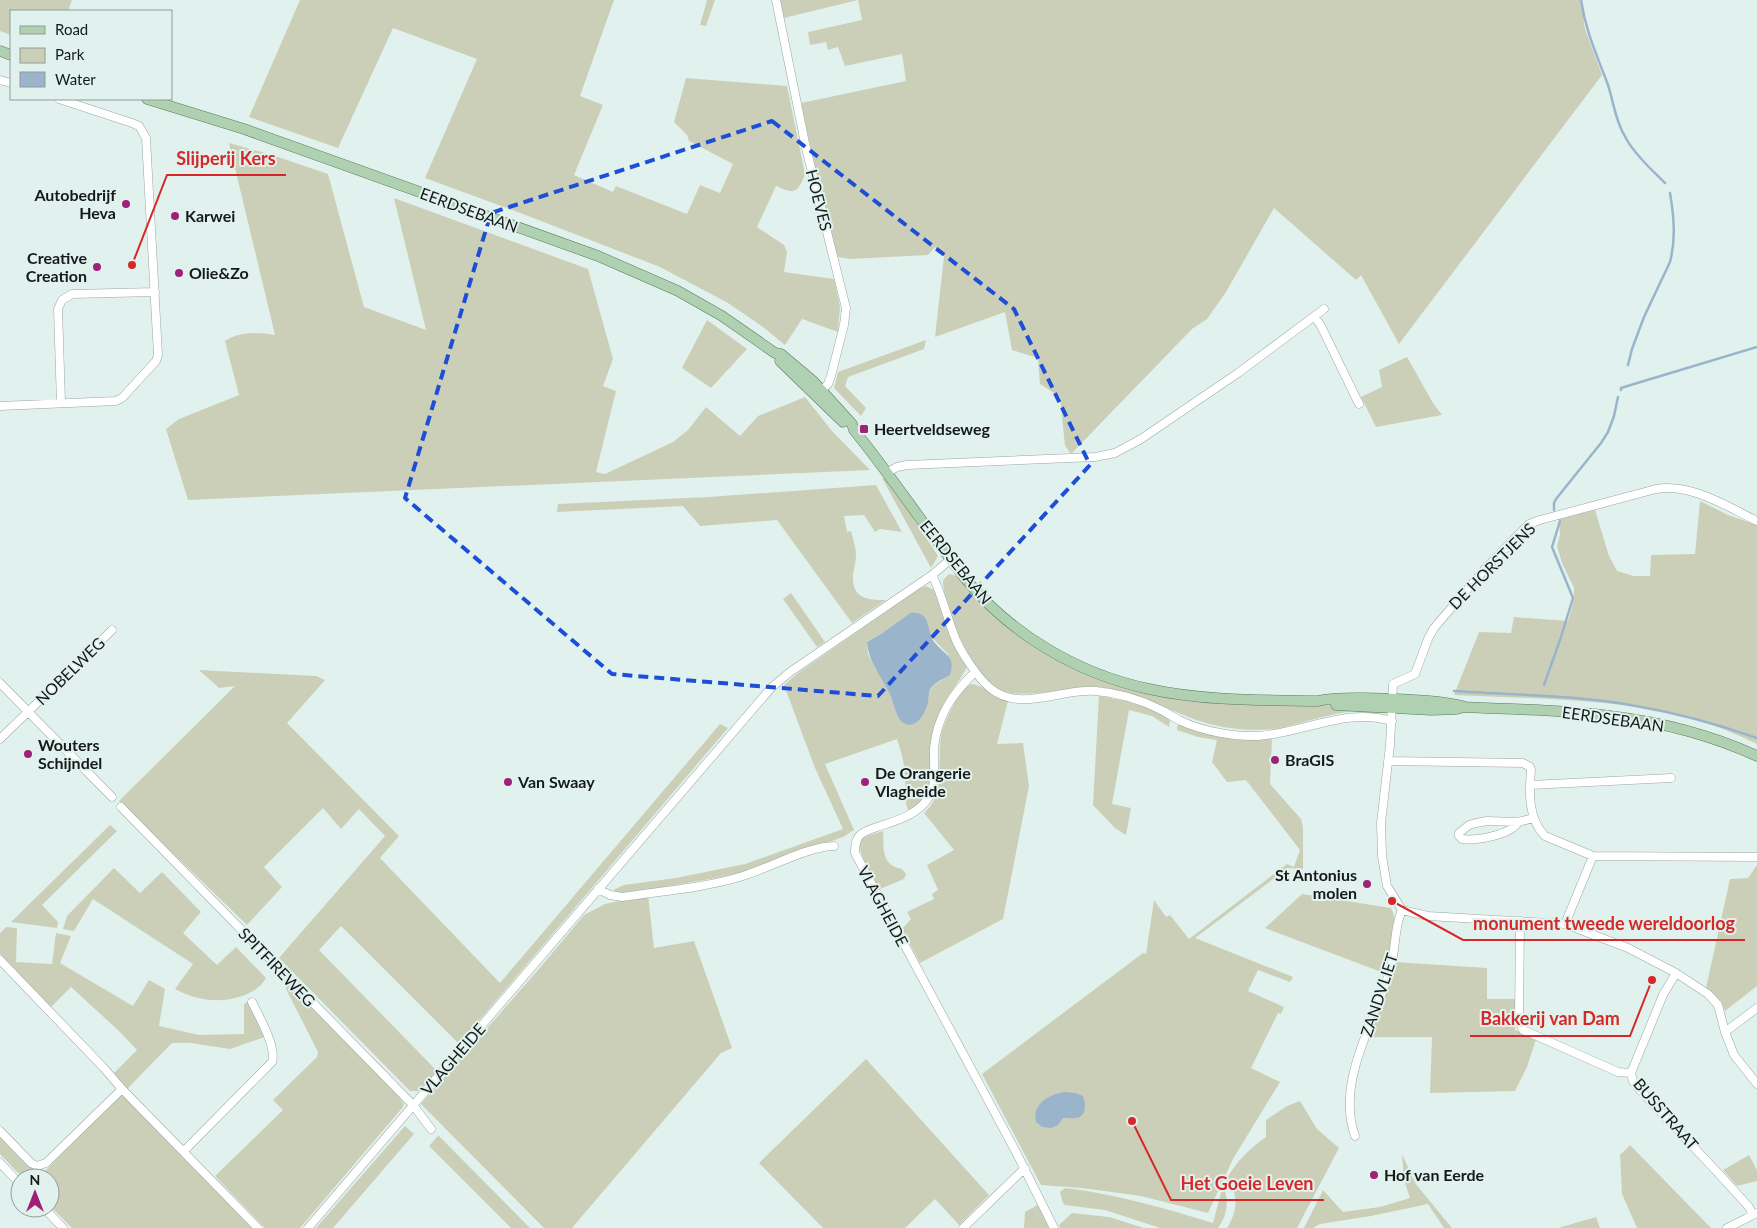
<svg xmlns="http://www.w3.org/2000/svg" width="1757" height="1228" viewBox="0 0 1757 1228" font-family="Lato,sans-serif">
<rect width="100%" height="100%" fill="#e1f2ee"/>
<!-- green -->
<path fill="#cccfb7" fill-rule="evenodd" d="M0 0H72L68 11H11V35L0 31Z
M300 0H614L580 96 603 105 574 175 613 192 616 186 687 214 700 185 720 193 733 164 689 141 687 135 674 122 686 78 787 86 805 174C798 194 794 194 776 186L757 227 784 245 787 252 784 272 834 279 840 306 838 332 802 319 785 345 763 327 728 303 660 267 523 214 425 178 477 59 393 28 338 148 249 117Z
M707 0H715L706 26 700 25Z
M780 0H858L784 18Z
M858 0H1581L1585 29 1602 75 1399 344 1361 275 1356 280 1274 208 1226 292 1207 319 1192 329 1071 454 1065 446 1060 397 1040 384 1038 358 1012 350 1005 312 935 337 944 256 935 247 928 255 851 259 838 257 818 181 801 103 906 81 902 54 845 66 838 47 828 50 826 42 810 45 808 32 862 20Z
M229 143 269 154 328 174 364 307 426 330 394 198 588 269 613 359 603 386 616 391 596 472 605 474 673 442 688 430 706 407 740 436 758 416 805 397 832 431 870 470 188 500 166 429 179 419 239 395 225 341C240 331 258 332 275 335Z
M707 320 747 349 711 388 682 368Z
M926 340 924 349 848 377 845 386 866 408 861 416 834 388 838 372Z
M1407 357 1433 403 1442 415 1376 427 1361 397 1382 387 1379 370Z
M882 478H887L938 556 931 568Z
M876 485 902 532 880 529 875 532 864 515 844 516 847 532 851 531C853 539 856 548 856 555 856 562 854 569 853 575 852 599 867 600 886 600L852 623 777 520 700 526 683 506 557 512 558 504 708 497Z
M1700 501 1728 515 1757 525V744C1740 736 1722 728 1704 722 1624 698 1536 699 1454 695L1479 632 1511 633 1514 617 1568 621 1574 600V588L1562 563 1557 546 1560 535 1559 519 1595 510 1609 556 1617 571 1634 576H1650L1651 555 1695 554Z
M949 574 958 576 992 612 1116 685 1153 695 1176 698 1344 706 1381 711V713C1371 715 1359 711 1347 712 1326 715 1305 722 1285 727 1261 732 1233 730 1210 724 1172 714 1139 691 1099 687 1071 684 1021 703 998 688 972 672 943 610 943 580Z
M926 586 934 590 947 628 966 664V669C958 683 948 695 941 709 930 733 932 761 929 786 925 798 920 805 908 810 903 795 906 792 905 778 905 765 901 751 897 739L825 764 854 830 843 837 741 873 710 879 622 894 613 890 624 885 676 878 745 864 843 829 815 768 784 685 798 673 919 589ZM910 613C924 627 934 641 948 654L950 675C932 687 931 683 927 705L898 716 885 681 876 670 868 654 867 642 881 634Z
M791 593 825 642 817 647 783 599Z
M199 670 316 676 325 680 287 723 399 836 380 858 500 983 720 724 728 728 459 1044 341 926 319 950 437 1071 419 1091H410L279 958 385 836 359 809 341 829 323 808 264 867 282 887 247 925 119 801 235 686 219 688Z
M971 684C983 685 996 697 1008 701L997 744 1023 743 1029 786 1003 919 920 963 902 929 911 919 907 912 934 899 932 894 938 890 927 865 954 850 924 813C946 795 937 761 941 736 943 725 949 714 954 704 958 696 961 688 971 684Z
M1099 696 1132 702 1167 716 1170 720 1169 727 1152 716 1129 710 1112 804 1131 808 1126 835 1115 828 1093 805Z
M1181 724 1256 740 1272 738 1270 784 1301 819 1303 827V869L1288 868 1195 938 1293 977 1290 982 1258 970 1248 991 1284 1007 1281 1014 1278 1013 1251 1068 1280 1082 1233 1159 1208 1213 1141 1196 1082 1188 1041 1185 982 1074 1143 953 1146 954 1154 900 1166 917 1170 915 1189 939 1287 864 1294 867 1300 850 1246 780 1227 782 1212 762 1217 740 1198 737 1177 730V726Z
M110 825 117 831 42 905 58 922 57 928 11 922Z
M883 831C884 849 881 865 902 869L906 874 904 879 880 889C875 880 854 848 861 840 866 835 877 833 883 831Z
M1757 865V986L1725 1011 1721 1001 1706 988 1730 879 1748 878Z
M114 868 140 893 162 872 201 912 183 933 217 965 236 947 266 978C261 987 254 991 245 995 221 1004 197 1001 175 989L193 964 93 899 74 931 63 929 67 916Z
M1302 894 1391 908C1401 927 1390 954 1384 973L1265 928Z
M648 895 654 948 694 941 732 1048 721 1053 572 1228H544L421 1104 538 970 584 915 605 904Z
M6 927 17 928 16 962 52 964 56 933 71 936 60 963 133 1006 149 980 165 989 159 1026 199 1035 244 1034V1004L249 1001 265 1037 230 1049 191 1043H172L127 1089 114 1073 137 1050 120 1032 71 987 51 1007 0 954V933Z
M1395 962 1487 968V999H1516L1515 1030 1536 1039 1527 1067 1515 1091 1430 1093 1432 1037H1370L1388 986Z
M288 982 396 1093 404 1104 403 1107 300 1228H265L215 1176 283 1110 273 1100 317 1057 318 1052 286 989Z
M866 1059 989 1195 959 1225 935 1199 905 1228H823L759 1163Z
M122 1093 129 1101 252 1228H72L50 1206V1178H23L0 1154V1136C10 1147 31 1176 46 1170Z
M1300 1101 1317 1129 1339 1148 1297 1228H1227C1237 1212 1240 1194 1226 1180 1235 1163 1250 1148 1266 1137V1120L1287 1106Z
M405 1126 414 1134 333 1228H316Z
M438 1136H439L530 1228H511L429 1146Z
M1630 1145 1711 1228H1637L1622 1194 1620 1155Z
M1402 1154 1415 1183 1452 1228H1444L1428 1204 1371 1216 1320 1224 1313 1228H1304L1323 1190 1343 1212 1380 1207 1410 1198 1404 1180Z
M1749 1155 1757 1170V1181L1737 1186 1723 1170Z
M1223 1185C1229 1201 1228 1214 1218 1228H1160L1105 1210 1065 1205 1063 1203 1060 1192 1065 1188C1116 1194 1164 1208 1213 1223Z
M1039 1204 1049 1228H1024L1025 1212Z
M1072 1213 1109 1217 1144 1228H1060L1059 1225Z
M1596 1217 1600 1228H1558Z"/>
<!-- water -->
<path fill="#9ab4cb" d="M910 613C933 611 925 631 935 643 945 655 956 656 950 675 944 679 935 682 931 688 928 693 929 701 927 706 924 716 914 731 902 722 896 716 894 705 891 697 883 677 869 665 867 642L881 634Z
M1064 1092 1075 1093 1083 1096C1086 1104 1087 1116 1076 1118 1072 1119 1068 1118 1063 1118L1058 1125 1051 1128 1042 1127 1036 1122C1032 1104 1048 1095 1064 1092Z"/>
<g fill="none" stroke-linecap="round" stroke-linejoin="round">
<!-- stream -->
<path stroke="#9ab4cb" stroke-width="2.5" d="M1581 0C1586 33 1597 55 1608 85 1614 104 1616 123 1627 140 1636 156 1652 170 1665 183
M1628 365 1632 349 1644 317 1670 262C1676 239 1674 217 1670 193
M1621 390V388L1634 384 1757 347
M1554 510V503L1556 499 1601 443 1608 432 1614 416 1618 397
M1544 685 1560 640 1573 598 1552 547 1560 521
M1454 691C1514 695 1576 695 1636 706 1677 713 1717 724 1757 738"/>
<defs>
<path id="minor" d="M776 0 806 148 846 308 844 325 831 376 828 384 818 394
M0 80 11 83
M1314 317 1320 324 1359 404
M61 403 58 309 62 300 72 294 155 292
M0 406 116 401 122 398 156 361 158 355 146 138 139 126 132 123 59 99
M888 472 897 467 907 465 1095 457 1115 453 1141 439 1238 373 1324 309
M932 575C942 594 946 615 954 635 959 650 978 678 990 688 1020 713 1061 688 1096 691 1118 693 1142 700 1161 710 1168 713 1174 718 1181 721 1202 731 1235 737 1258 736 1304 733 1346 707 1392 721
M975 672C953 693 937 716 934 748 933 765 938 786 927 800 915 816 895 821 877 827 871 829 865 831 860 835 855 840 855 847 855 853L1016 1152 1054 1228
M0 683 112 797
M0 739 112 630
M1388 761 1523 763 1530 767 1531 770C1529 792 1528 819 1545 836L1593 856
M1530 785 1671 778
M121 807 413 1105 431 1129
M1518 822C1511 835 1476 841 1462 839L1459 836V833L1469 825 1476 823 1487 821 1518 822 1534 818
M598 889 610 895 622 897C662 891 704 888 743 876 769 868 809 846 834 846
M1402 910 1387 886 1382 856 1381 823 1390 745 1393 684 1415 674 1428 639 1434 628 1484 570 1529 524 1540 520 1656 489C1691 483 1726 506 1757 521
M1402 910 1428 916 1565 924 1628 948 1676 973 1708 994 1718 1005 1725 1032 1734 1055 1757 1084
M1520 921 1519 1020 1523 1030 1618 1072 1631 1073
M1565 924 1593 856 1757 857
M0 960 103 1067 122 1089 46 1163 37 1166 31 1163 0 1131
M1676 973 1663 995 1631 1073 1633 1081 1640 1090 1719 1174 1749 1207 1753 1215
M1725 1032 1757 1008
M122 1089 258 1228
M1355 1136C1335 1080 1377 1019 1391 966 1396 948 1394 927 1402 910
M184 1151 272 1062C277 1047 259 1017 252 1002
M0 1163 20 1184
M44 1208 63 1228
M308 1228 771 688 790 672 932 575 951 559
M963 1228 1025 1168
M1727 1228 1757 1213"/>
<path id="major" d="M0 51 11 55
M147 99 244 129 598 256 678 291 722 316 775 353 781 354 813 381 852 424 854 430C893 478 926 529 965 578 1010 634 1078 674 1149 689 1204 701 1262 700 1318 701 1342 695 1443 699 1465 707
M780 361 843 422
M1336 705 1432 710 1457 709 1465 707C1513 710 1562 709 1610 716 1660 722 1711 735 1757 756"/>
</defs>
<!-- minor casing -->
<use href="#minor" stroke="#98a8a4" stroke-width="9"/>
<!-- major casing -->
<use href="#major" stroke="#577c5b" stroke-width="11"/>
<!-- minor -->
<use href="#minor" stroke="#fff" stroke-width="8"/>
<!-- major -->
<use href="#major" stroke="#b0d0b2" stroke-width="10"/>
</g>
<!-- marked area -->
<path fill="none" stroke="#1d4ed8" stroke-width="4" stroke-dasharray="10 6" stroke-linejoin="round" d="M772 121 1014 309 1090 465 878 696 612 674 405 498 491 213Z"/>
<!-- markers -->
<g fill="#9f2176" stroke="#e1f2ee" stroke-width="2">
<circle cx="126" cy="204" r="5"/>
<circle cx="175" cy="216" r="5"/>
<circle cx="97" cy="267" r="5"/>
<circle cx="179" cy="273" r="5"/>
<rect x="859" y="424" width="10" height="10" rx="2.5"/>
<circle cx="28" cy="754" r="5"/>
<circle cx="1275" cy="760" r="5"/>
<circle cx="508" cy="782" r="5"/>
<circle cx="865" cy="782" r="5"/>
<circle cx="1367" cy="884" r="5"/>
<circle cx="1374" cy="1175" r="5"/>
</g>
<g text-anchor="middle" stroke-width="4" stroke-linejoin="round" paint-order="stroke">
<!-- poi labels -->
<g font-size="16" font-weight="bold" fill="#141a19" stroke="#e1f2ee" text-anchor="start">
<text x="116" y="201" text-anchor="end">Autobedrijf<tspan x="116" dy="18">Heva</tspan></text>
<text x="185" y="222">Karwei</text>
<text x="87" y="264" text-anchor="end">Creative<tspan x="87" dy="18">Creation</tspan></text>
<text x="189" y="279">Olie&amp;Zo</text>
<text x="874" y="435">Heertveldseweg</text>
<text x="38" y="751">Wouters<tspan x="38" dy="18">Schijndel</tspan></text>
<text x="1285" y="766">BraGIS</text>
<text x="875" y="779">De Orangerie<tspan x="875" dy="18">Vlagheide</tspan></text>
<text x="518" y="788">Van Swaay</text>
<text x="1357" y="881" text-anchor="end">St Antonius<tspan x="1357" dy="18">molen</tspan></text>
<text x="1384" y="1181">Hof van Eerde</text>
</g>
<!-- street labels -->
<g font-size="16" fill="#141a19" stroke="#e1f2ee">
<text transform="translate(819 200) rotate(76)" y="6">HOEVES</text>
<text transform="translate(469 210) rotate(20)" y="6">EERDSEBAAN</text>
<text transform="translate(956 562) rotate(51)" y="6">EERDSEBAAN</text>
<text transform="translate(1492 566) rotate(-45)" y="6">DE HORSTJENS</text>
<text transform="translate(70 671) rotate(-44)" y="6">NOBELWEG</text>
<text transform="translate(1613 719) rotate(8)" y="6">EERDSEBAAN</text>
<text transform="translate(883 906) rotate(62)" y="6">VLAGHEIDE</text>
<text transform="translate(277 967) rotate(46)" y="6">SPITFIREWEG</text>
<text transform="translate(1379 995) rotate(-72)" y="6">ZANDVLIET</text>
<text transform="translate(453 1059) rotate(-49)" y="6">VLAGHEIDE</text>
<text transform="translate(1666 1114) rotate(49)" y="6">BUSSTRAAT</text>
</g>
</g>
<!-- callouts -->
<path fill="none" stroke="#d62828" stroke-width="2" d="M132 265L167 175H286M1392 901L1463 940H1745M1652 980L1630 1036H1470M1132 1121L1171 1200H1324"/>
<g fill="#d62828" stroke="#e1f2ee" stroke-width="2">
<circle cx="132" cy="265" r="5"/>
<circle cx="1392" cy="901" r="5"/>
<circle cx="1652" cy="980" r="5"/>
<circle cx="1132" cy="1121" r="5"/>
</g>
<g font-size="18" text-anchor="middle" font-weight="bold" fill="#d62828" stroke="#e1f2ee" stroke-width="4" stroke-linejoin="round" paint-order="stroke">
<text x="226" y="165">Slijperij Kers</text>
<text x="1604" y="930">monument tweede wereldoorlog</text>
<text x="1550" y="1025">Bakkerij van Dam</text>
<text x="1247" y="1190">Het Goeie Leven</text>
</g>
<!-- legend -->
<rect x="10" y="10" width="162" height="90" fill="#e1f2ee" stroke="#8f9c99"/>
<rect x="20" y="26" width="25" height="8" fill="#b0d0b2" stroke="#8f9c99"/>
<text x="55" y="35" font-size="15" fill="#141a19">Road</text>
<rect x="20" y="48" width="25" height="15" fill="#cccfb7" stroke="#8f9c99"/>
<text x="55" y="60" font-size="15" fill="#141a19">Park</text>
<rect x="20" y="72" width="25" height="15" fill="#9ab4cb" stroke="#8f9c99"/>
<text x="55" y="85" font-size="15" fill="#141a19">Water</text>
<!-- north arrow -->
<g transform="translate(35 1193)"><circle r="24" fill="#e1f2ee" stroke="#8f9c99"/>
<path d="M0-4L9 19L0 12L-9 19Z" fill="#9f2176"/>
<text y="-8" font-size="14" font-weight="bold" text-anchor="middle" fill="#141a19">N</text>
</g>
</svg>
